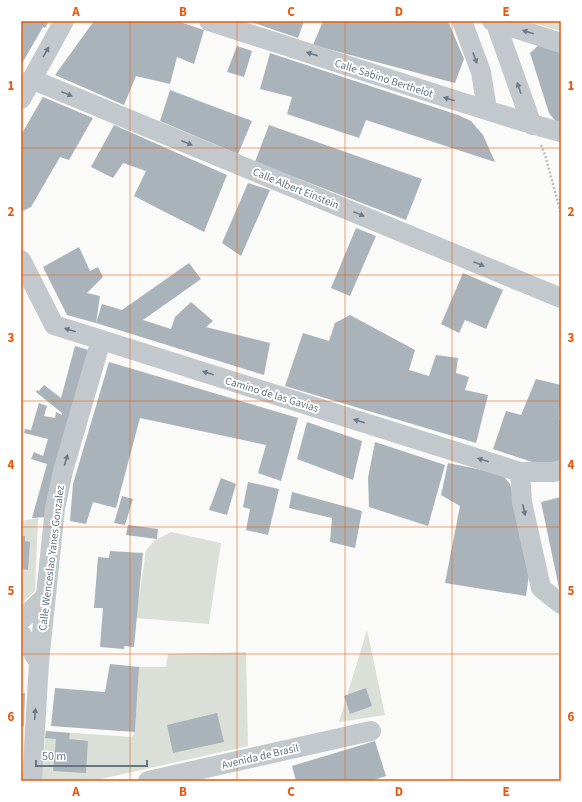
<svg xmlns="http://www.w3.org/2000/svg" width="582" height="802" viewBox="0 0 582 802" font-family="'Source Sans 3',sans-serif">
<rect width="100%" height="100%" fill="#fafaf8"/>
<!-- green -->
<path fill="#dadfd7" d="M526 21H561V31Z
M38 518 35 591 21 604V521Z
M171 532 221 543 209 624 136 618 146 550 154 541Z
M367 630 385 715 339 722Z
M246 652 248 746 92 781H41L46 731 132 737 135 732 139 667H166L168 654Z"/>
<!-- building -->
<path fill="#aab3b9" d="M21 21H49L45 28 43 27 21 65Z
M94 21H177L204 30 194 64 177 57 170 84 136 76 124 105 55 75Z
M248 21H304L298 38Z
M323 21H448L464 59 455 83 313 45Z
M539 45 561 51V124L557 123 549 113 530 53Z
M237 46 252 51 244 77 227 72Z
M270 53 458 115 471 121 483 135 495 162 366 120 359 138 287 114 292 97 260 89Z
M170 90 252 121 238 154 160 121Z
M43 97 93 118 69 160 60 157 31 207 21 212V135Z
M114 125 227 175 204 232 134 196 146 171 123 163 113 178 91 167Z
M269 125 422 179 406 220 255 162Z
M248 183 270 190 241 256 222 243Z
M356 228 376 236 350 296 331 288Z
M79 247 90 271 98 267 103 277 87 293 100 296 96 323 67 315 43 267Z
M189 263 201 279 143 320 171 329 175 317 191 302 213 321 206 327 270 343 264 375 96 323 102 304 122 310Z
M463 273 503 290 486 329 465 320 459 333 441 324Z
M350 315 415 350 409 370 429 376 436 355 458 358 456 373 469 377 465 390 488 395 476 443 285 386 303 333 329 341 335 323Z
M75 346 92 351 48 517 32 518 47 464 31 459 34 452 43 456 48 439 24 433 25 429 31 430 39 403 47 406 44 416 55 418 56 412 62 415V413L36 392 37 390 39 391 44 385 61 398Z
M109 362 298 418 281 481 258 473 266 445 140 418 116 508 93 502 86 524 70 521 73 484Z
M536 379 561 385 559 420H561V467L550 468 493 449 506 411 521 415Z
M307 422 362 441 353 480 297 459Z
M375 442 445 465 428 526 369 507 368 478Z
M448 463 502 474 510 484 531 561 526 596 445 583 460 506 441 495Z
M221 478 236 484 227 515 209 510Z
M248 482 279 489 268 535 246 530 250 509 243 507Z
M292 492 362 511 355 548 330 542 332 518 289 508Z
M122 496 133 499 125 525 114 523Z
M561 497V591L559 588 541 502Z
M128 525 158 529 157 539 126 535Z
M21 536H25V541L30 542 28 570 21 569Z
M110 551 143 553 134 647 124 646V649L100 647 103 608H94L98 557 109 558Z
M110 664 139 667 135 732 51 726 55 688 105 692Z
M366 688 372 706 350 714 344 696Z
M21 693H25L24 726 21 728Z
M217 713 224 742 173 753 167 725Z
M46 731 70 733 69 739 88 741 86 773 53 771 56 739 45 738Z
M375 741 386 776 370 781H296L292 766Z"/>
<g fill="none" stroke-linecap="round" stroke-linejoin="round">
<!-- path -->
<path stroke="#bbbfc2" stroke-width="2.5" stroke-dasharray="2 2" stroke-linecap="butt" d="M541 145 545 155 561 213"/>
<!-- minor -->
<path stroke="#c3c8cc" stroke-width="20" d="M209 21 451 99C488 110 524 123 561 132
M462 21 481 72 487 109
M492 21 561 43
M495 21 532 125
M31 79 561 298
M21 99 64 21
M21 260 54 325 520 472H553L561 470
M520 472 522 502 541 588 561 604
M21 620 44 598
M21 634 39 662
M32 781 39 662 55 508 63 471 101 340
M148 781 371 731"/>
</g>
<!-- one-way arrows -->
<defs><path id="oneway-solid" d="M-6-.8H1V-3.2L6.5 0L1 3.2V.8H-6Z"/></defs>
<g fill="#6a7a87">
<use href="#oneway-solid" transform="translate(528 32) rotate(-163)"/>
<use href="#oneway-solid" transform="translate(46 52) rotate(-60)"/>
<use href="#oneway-solid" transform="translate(312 54) rotate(-162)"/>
<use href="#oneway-solid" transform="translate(475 58) rotate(70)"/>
<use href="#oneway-solid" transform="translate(519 88) rotate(-109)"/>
<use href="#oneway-solid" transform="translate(67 94) rotate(22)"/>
<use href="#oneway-solid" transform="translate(449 99) rotate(-163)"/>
<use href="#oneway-solid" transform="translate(187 143) rotate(22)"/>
<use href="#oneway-solid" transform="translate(359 214) rotate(22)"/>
<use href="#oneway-solid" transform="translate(479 264) rotate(22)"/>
<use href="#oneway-solid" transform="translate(70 330) rotate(-163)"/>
<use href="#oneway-solid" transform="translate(208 373) rotate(-163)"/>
<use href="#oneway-solid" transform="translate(359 421) rotate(-163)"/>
<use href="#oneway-solid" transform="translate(66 460) rotate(-74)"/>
<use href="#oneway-solid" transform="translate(483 460) rotate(-163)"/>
<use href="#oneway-solid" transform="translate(524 510) rotate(77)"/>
<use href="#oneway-solid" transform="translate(35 714) rotate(-86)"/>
</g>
<!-- grid -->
<path fill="none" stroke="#e8590c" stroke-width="1" stroke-opacity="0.55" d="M130 21V781M237 21V781M345 21V781M452 21V781M21 148H561M21 275H561M21 401H561M21 527H561M21 654H561"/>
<g text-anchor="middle" stroke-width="4" stroke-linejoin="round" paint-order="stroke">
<!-- street labels -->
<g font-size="11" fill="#657683" stroke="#fff">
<text transform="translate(384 78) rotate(18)" y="4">Calle Sabino Berthelot</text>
<text transform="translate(296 188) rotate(22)" y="4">Calle Albert Einstein</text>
<text transform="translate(272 394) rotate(17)" y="4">Camino de las Gavias</text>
<text transform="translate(51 558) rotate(-83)" y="4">Calle Wenceslao Yanes Gonzalez</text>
<text transform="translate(260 756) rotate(-13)" y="4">Avenida de Brasil</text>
</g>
</g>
<!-- border -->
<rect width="582" height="802" fill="none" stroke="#ffffff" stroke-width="44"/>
<!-- scale -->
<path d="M36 760v6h111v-6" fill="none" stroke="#657683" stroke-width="2"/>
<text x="42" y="760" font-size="12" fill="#657683" stroke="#ffffff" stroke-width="3" paint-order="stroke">50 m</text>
<rect x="22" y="22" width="538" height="758" fill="none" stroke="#e8590c" stroke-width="1.5"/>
<g font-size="13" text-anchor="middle" font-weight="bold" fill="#e8590c">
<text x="76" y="16">A</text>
<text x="183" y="16">B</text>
<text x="291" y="16">C</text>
<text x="399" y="16">D</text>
<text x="506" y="16">E</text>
<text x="11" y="90">1</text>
<text x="571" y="90">1</text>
<text x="11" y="216">2</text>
<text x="571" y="216">2</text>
<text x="11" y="342">3</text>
<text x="571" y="342">3</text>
<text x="11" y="469">4</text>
<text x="571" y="469">4</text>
<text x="11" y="595">5</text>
<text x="571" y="595">5</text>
<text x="11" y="721">6</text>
<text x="571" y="721">6</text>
<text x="76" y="796">A</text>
<text x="183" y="796">B</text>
<text x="291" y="796">C</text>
<text x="399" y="796">D</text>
<text x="506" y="796">E</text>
</g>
</svg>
